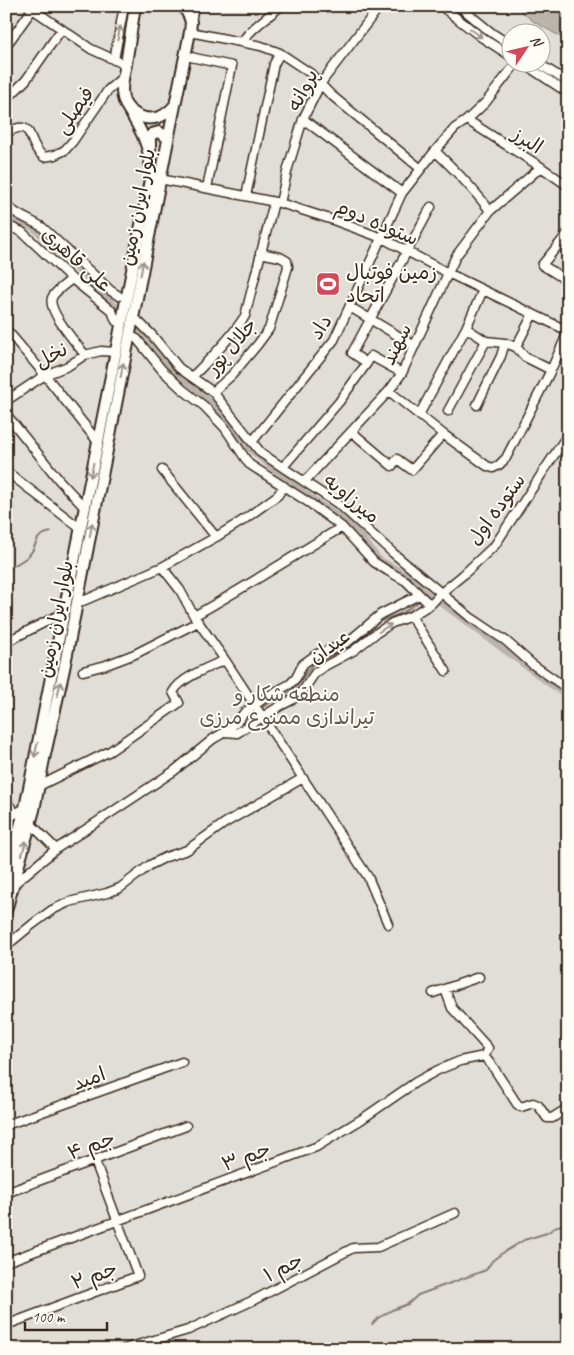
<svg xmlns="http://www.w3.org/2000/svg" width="574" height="1355" viewBox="0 0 574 1355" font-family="Caveat,'Playpen Sans Arabic',sans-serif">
<rect width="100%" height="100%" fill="#fdfcf7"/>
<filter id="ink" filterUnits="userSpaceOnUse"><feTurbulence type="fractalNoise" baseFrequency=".02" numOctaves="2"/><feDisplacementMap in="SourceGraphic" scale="10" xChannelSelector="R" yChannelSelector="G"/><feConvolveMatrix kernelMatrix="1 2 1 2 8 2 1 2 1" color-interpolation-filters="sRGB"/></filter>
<g filter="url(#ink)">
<!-- green -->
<path fill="#e1ded7" stroke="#8e847a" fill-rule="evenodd" d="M6 6H568V1349H6ZM512 32H542V62H512Z"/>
<!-- water -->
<path fill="#bbb4ad" stroke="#887d74" d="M515 6H568V41L533 21Z"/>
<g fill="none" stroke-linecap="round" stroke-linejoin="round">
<!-- stream -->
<path stroke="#887d74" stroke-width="2" d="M6 570C12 566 26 560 30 554 39 544 32 536 51 532
M261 708 296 688 312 665 344 649 358 640 380 621 402 613 421 600
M372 1324 378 1318 392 1310 408 1304 418 1295 486 1270 492 1261 501 1254 524 1240 547 1233 557 1226 568 1224"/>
<!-- canal -->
<path stroke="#bbb4ad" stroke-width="5.5" d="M6 215 11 220 33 228 124 314
M132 322 148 338 174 372 201 393 228 421 249 449 273 469 316 501 345 519 361 535 379 559 411 577 423 590 568 698"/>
<defs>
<path id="minor" d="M28 6 91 49 126 65
M441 6 481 37 512 57
M459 6 492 33 512 46
M191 22 194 6
M190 32 261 46 280 53 310 73 330 94 421 169
M242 42C251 28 268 17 281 6
M6 46 34 7
M186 56 232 66 207 188
M114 60 124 6
M521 62 568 93
M536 62 568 82
M6 100 26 80 61 30
M303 119 402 193
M467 120 486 102 517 62
M6 133C37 116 25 144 44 157L55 155 65 150 73 141 108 90 123 77
M435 151C455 170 474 189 490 211
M160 179 280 203 333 220 382 238 448 273 568 331
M246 196 274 64 280 53
M280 203 288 168 303 119 321 83 380 6
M6 205C15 215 31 220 42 227L111 291 119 296
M6 225 22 232 72 279 112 311 116 321 121 324
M568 233 542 265 568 281
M72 279C67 283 54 292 52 298 47 311 77 344 85 355
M350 307 415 346
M133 316 152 335 179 368 213 392 261 453 341 506 393 553 470 617 506 641 532 664 568 689
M466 328 486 341 505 343 516 347 525 357 551 370
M6 329 45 375 98 442
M129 335 137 339 162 370 182 389 204 406 225 428 249 464 311 504 342 527 374 562 388 571 406 581 425 600 431 604
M516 347 533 314
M367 363 371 356 402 373
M192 377C211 358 230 339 245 316L274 202
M389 391 443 434 487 466 493 468 499 465 506 458 551 370 568 332
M213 392 232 375 258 344 269 329 288 267 287 261 280 257 260 253
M6 401 45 375 68 366 85 355 101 351 116 352
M477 405 501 356 505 343
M448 411 486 341
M6 414 59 480 85 508
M419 415 466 328 483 290
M352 432 392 466 397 459 412 470 443 434
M252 442 334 340 402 193 435 151 455 128 467 120 541 167 568 186
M283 467 339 402 367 363 352 353 431 207
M162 470 216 537
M6 471 81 529
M305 481 389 391 402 373 456 256 490 211 541 167
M162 567 180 590 194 616 225 660 368 877 388 924
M76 604 162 567 216 537 242 521 278 495 284 486
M194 616C244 588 292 557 342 527
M411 616 446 671
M6 642 65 612
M83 671 106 665 135 654 198 622
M225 732 237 733 280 706 292 700 302 692 315 673 323 667 353 651 375 634 392 623 411 616 431 604 441 593 463 575 495 545 568 434
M39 786 110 751 179 703 173 692C180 678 211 666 225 660
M6 800 15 814
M6 819 25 808
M56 849 174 771 213 739 225 732 236 723 244 713 266 697 290 684 296 678 303 664 317 654 338 647 349 641 381 614 419 595
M14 884 56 849 31 824
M6 946 33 924 52 910 69 902 107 893 120 888 150 865 166 857 187 850 225 823 303 778
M445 989 452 1008 488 1048 484 1056 493 1067 517 1104 521 1107 533 1103 538 1105 547 1118H552L568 1108
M433 993 479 977
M6 1125 182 1062
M6 1193 186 1126
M6 1262 316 1147 362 1119 416 1082 438 1070 460 1061 484 1056
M6 1325 138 1276 95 1161
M124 1349 188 1330 254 1300 353 1248 378 1247 455 1213"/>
<path id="major" d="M135 6C132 25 129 45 126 64 124 75 120 87 123 98 125 108 136 116 145 118 158 120 167 115 175 105
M150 149V137L152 134 159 132 168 138
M6 877 25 808 151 175C151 146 140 128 125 104
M6 911 34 810 44 759 64 669 171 125 190 32 191 22 189 16 183 6"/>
</defs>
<!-- minor casing -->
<use href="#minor" stroke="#3b2a1e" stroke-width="11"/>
<!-- major casing -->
<use href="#major" stroke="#3b2a1e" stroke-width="14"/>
<!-- minor -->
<use href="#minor" stroke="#fdfcf7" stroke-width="8"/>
<!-- major -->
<use href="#major" stroke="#fdfcf7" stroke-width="10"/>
</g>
<!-- one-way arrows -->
<defs><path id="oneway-shaft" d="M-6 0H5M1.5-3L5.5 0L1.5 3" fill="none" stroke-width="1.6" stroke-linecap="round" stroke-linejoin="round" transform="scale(1.25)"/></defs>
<g stroke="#9c938a">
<use href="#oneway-shaft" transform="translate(119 33) rotate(-79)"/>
<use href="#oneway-shaft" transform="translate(476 33) rotate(37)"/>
<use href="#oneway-shaft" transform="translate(142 268) rotate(-79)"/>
<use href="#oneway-shaft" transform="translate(122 370) rotate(-79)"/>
<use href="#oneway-shaft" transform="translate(92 470) rotate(101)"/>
<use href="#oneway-shaft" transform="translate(91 530) rotate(-79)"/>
<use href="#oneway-shaft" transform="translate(385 628) rotate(-32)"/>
<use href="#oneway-shaft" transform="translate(59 689) rotate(-78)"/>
<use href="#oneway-shaft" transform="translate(36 750) rotate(102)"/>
<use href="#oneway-shaft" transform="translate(24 848) rotate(-74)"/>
</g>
</g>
<!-- icons -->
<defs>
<symbol id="stadium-square" viewBox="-11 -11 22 22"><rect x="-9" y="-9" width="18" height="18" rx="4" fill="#d1495b" stroke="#fdfcf7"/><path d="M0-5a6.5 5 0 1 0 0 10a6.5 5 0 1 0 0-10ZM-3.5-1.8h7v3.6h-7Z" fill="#fff"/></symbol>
</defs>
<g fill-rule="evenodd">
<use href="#stadium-square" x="314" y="270" width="28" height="28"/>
</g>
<g text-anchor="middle" stroke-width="4" stroke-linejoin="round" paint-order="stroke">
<!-- street labels -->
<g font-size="20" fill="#3b2a1e" stroke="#fdfcf7">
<text transform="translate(302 90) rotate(-62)" y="7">پروانه</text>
<text transform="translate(74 110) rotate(-55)" y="7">فیصلی</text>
<text transform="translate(528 140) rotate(33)" y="7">البرز</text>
<text transform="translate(137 207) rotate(-79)" y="7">بلوار ایران زمین</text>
<text transform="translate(377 222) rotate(23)" y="7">ستوده دوم</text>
<text transform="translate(77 259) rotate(42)" y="7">علی قاهری</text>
<text transform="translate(320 327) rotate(-59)" y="7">داد</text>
<text transform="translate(396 344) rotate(-64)" y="7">سهند</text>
<text transform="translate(231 346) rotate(-50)" y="7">جلال پور</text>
<text transform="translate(51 355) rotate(-28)" y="7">نخل</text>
<text transform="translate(352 498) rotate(39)" y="7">میرزاویه</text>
<text transform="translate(496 509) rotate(-54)" y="7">ستوده اول</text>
<text transform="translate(55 619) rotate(-79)" y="7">بلوار ایران زمین</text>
<text transform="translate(329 646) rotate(-34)" y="7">عیدان</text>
<text transform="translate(89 1078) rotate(-20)" y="7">امید</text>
<text transform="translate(91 1145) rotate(-20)" y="7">جم ۴</text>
<text transform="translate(246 1156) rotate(-20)" y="7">جم ۳</text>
<text transform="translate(283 1267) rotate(-27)" y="7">جم ۱</text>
<text transform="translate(94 1275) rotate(-20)" y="7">جم ۲</text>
</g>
<!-- poi labels -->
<g font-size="20" fill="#3b2a1e" stroke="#fdfcf7" text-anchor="start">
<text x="346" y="279">زمین فوتبال<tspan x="346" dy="23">اتحاد</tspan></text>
</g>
<!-- park labels -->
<g font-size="20" fill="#64574c" stroke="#fdfcf7">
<text x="287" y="701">منطقه شکار و<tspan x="287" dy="23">تیراندازی ممنوع مرزی</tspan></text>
</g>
</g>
<!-- margin -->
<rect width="574" height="1355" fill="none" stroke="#fdfcf7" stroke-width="25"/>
<rect x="12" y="12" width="549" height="1330" fill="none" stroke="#3b2a1e" stroke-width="2" filter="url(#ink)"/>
<!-- north arrow -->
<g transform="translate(526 48) rotate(55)"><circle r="24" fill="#fdfcf7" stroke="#afa8a0"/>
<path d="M0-4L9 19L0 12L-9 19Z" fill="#d1495b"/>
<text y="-8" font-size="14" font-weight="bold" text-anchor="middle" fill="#3b2a1e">N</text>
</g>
<!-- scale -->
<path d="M25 1322v8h82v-8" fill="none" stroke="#3b2a1e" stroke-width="2.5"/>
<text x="32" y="1322" font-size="15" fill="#3b2a1e" stroke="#fdfcf7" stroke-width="4" paint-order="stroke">100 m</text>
</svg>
